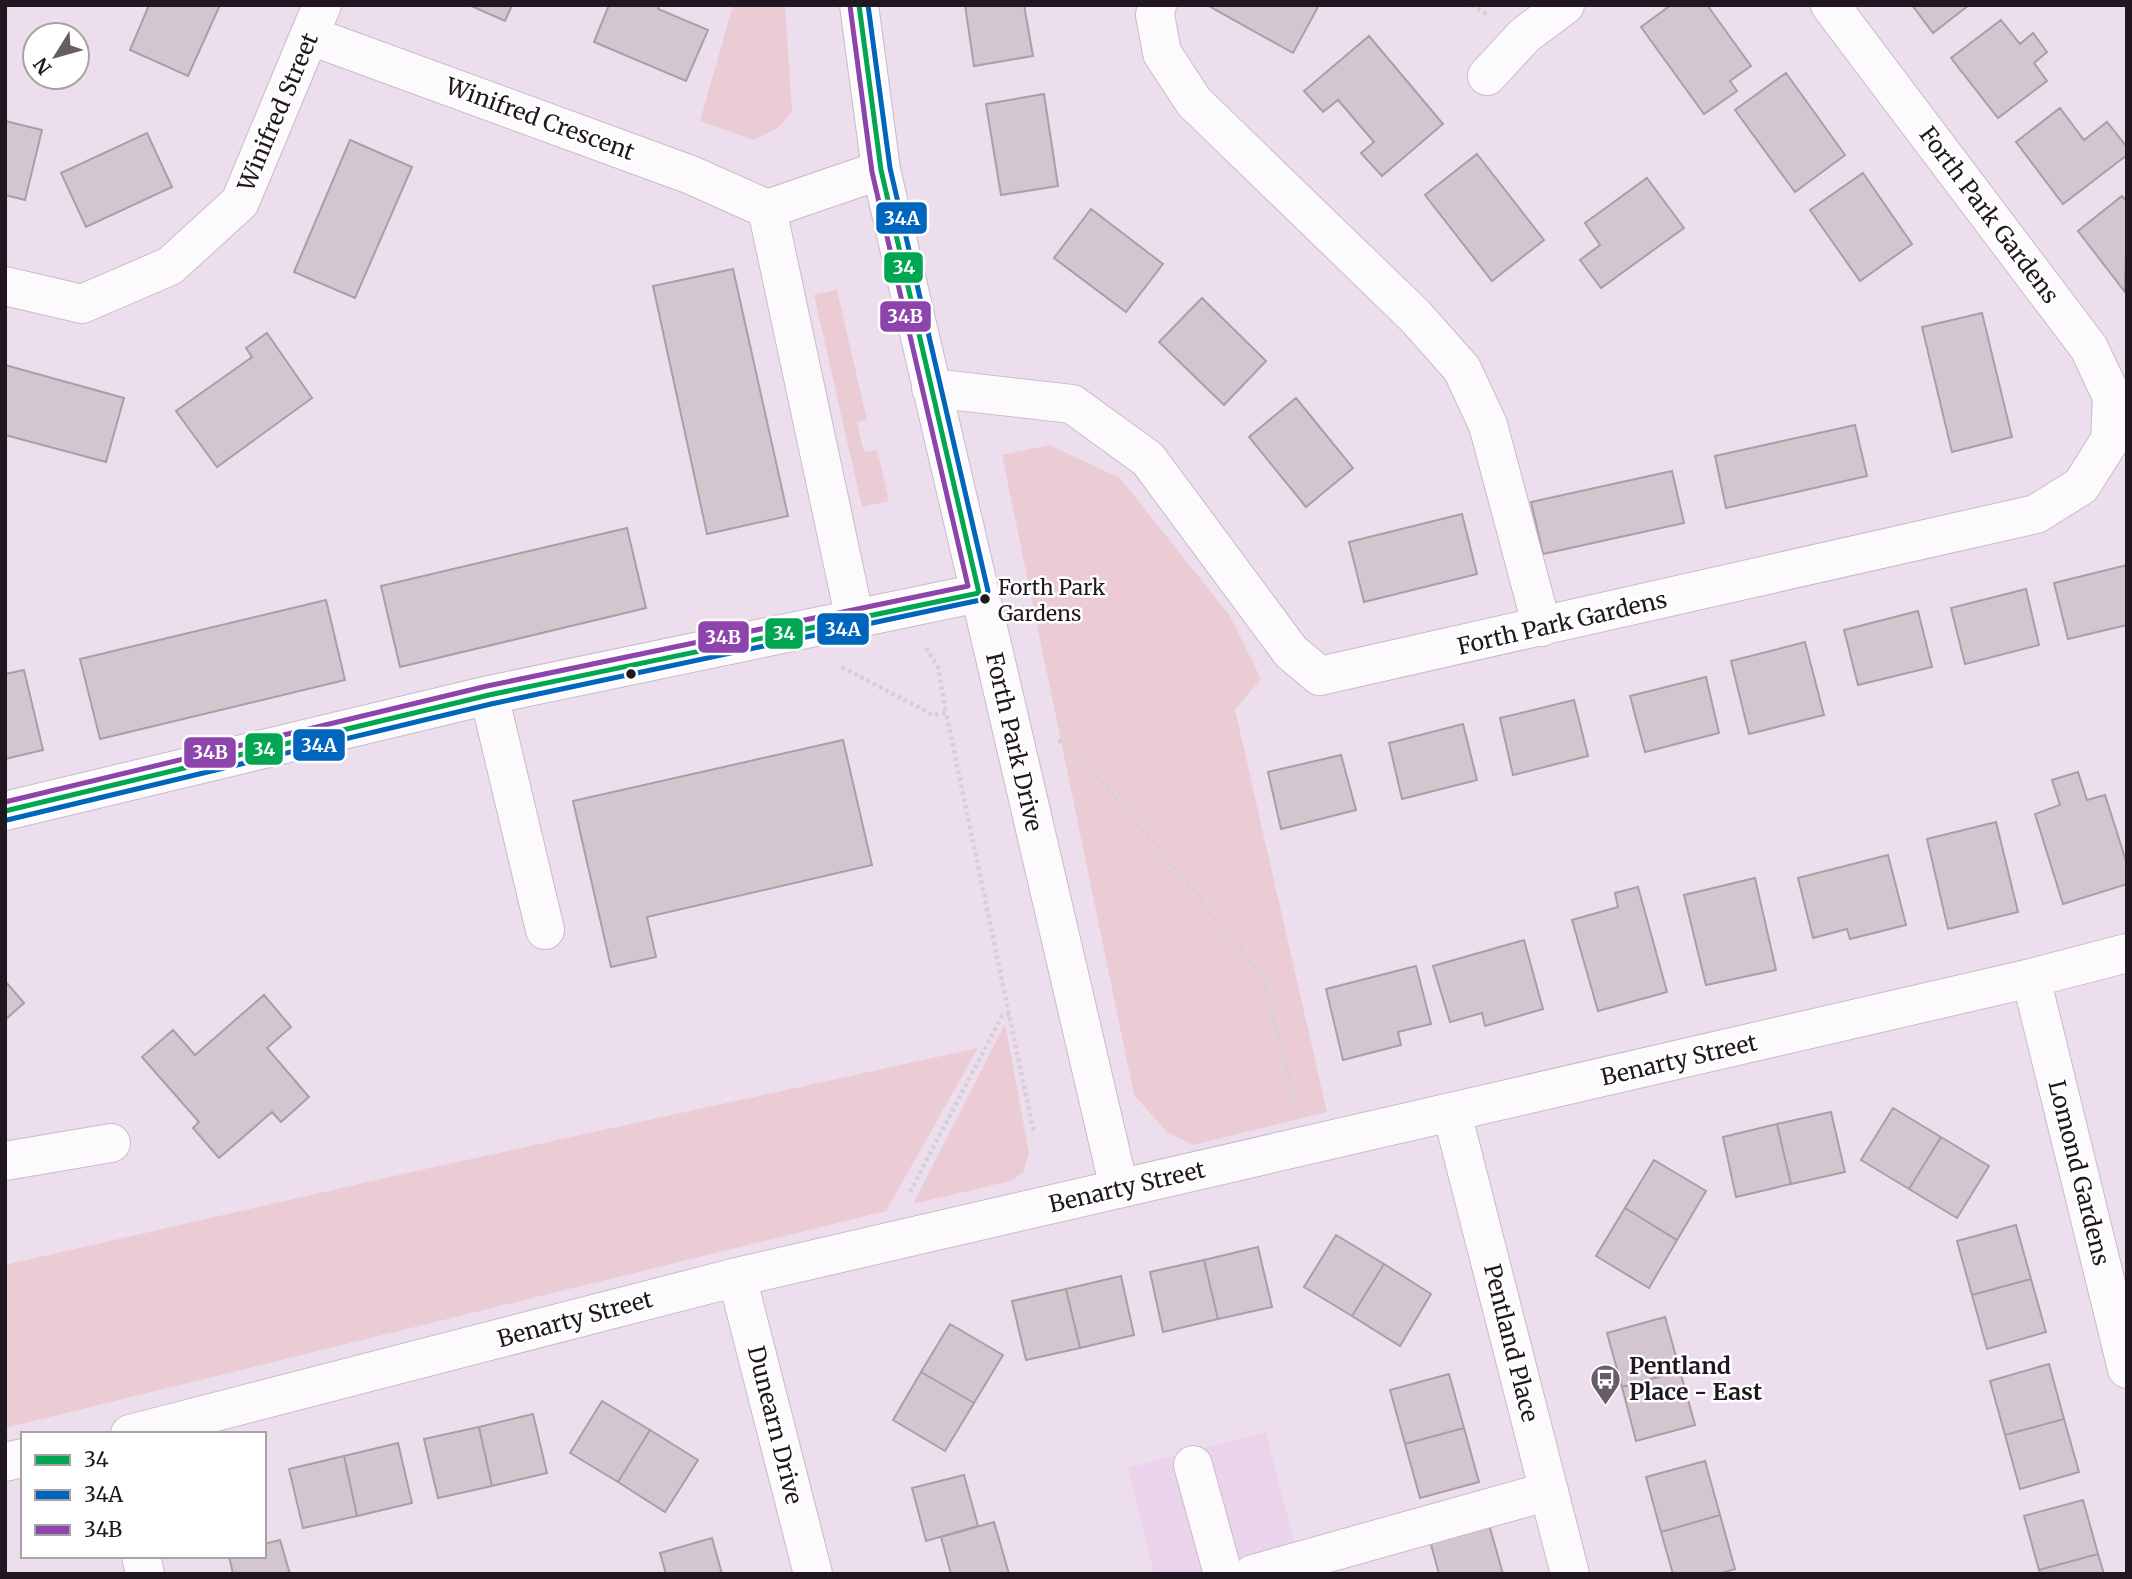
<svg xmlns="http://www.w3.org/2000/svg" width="2132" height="1579" viewBox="0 0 2132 1579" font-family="Merriweather,serif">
<rect width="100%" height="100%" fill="#ecdeec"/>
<!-- built -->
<path fill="#ebd4eb" d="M1266 1432 1302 1574H1154L1128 1468Z"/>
<!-- green -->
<path fill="#ecccd4" d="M733 5H785L792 112 778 128 753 140 700 121Z
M837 290 867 420 857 422 864 452 877 450 889 501 862 507 814 295Z
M1049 445 1120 478 1230 616 1261 679 1235 710 1327 1112 1193 1145 1167 1132 1134 1095 1002 455Z
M1005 1024 1029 1152 1023 1173 1010 1181 913 1204Z
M978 1048 886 1211 5 1428V1265L416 1171Z"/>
<!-- building -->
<path fill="#d3c6cf" stroke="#aa9ea7" stroke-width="2" d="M149 5H220L188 76 130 50Z
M469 5H512L505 21Z
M609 5H659L658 9 708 30 686 81 594 42Z
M965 5H1024L1033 56 974 66Z
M1207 5H1319L1293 53Z
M1671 5H1707L1751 66 1730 81 1737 91 1704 114 1641 27Z
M1912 5H1969L1933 33Z
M2001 20 2020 44 2033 33 2047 52 2034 63 2047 81 1998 118 1951 58Z
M1369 36 1443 124 1382 176 1361 153 1374 142 1338 100 1323 112 1304 91Z
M1786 73 1845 155 1795 192 1735 110Z
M1044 94 1058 186 1001 195 986 104Z
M2060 108 2084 140 2107 122 2127 147V155L2063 204 2016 142Z
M5 121 42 130 25 200 5 195Z
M147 133 172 187 86 227 61 173Z
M350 140 412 167 355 298 294 272Z
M1477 154 1544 240 1492 281 1425 195Z
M1863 173 1912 244 1860 281 1810 210Z
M1647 178 1684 228 1601 288 1580 260 1600 245 1585 223Z
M2122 196 2127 202 2125 292 2078 231Z
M1091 209 1163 264 1126 312 1054 258Z
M733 269 788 516 707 534 653 286Z
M1202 298 1266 361 1224 405 1159 342Z
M1982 313 2012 437 1952 452 1922 327Z
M267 333 312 398 217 467 176 411 252 357 246 348Z
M5 365 124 398 106 462 5 435Z
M1296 398 1353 468 1306 507 1249 437Z
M1855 425 1867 476 1726 508 1715 456Z
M1672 471 1684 523 1543 554 1531 502Z
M1462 514 1477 574 1364 602 1349 542Z
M627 528 646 608 400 667 381 586Z
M2127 565V625L2068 639 2054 583Z
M2026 589 2039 645 1965 664 1951 608Z
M326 600 345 680 100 739 80 659Z
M1918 611 1932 667 1858 685 1844 630Z
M1805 642 1824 715 1749 734 1731 661Z
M24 670 43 750 5 759V674Z
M1706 677 1719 733 1645 752 1630 696Z
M1574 700 1588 756 1513 775 1500 718Z
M1463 724 1477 780 1402 799 1389 743Z
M843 740 872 865 647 917 656 957 611 967 573 801Z
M1341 755 1356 810 1281 829 1268 772Z
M2078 772 2087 800 2105 795 2127 864V884L2063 904 2035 814 2060 805 2052 780Z
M1996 822 2018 912 1948 929 1927 839Z
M1888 855 1906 925 1850 939 1847 929 1813 938 1798 878Z
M1755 878 1776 970 1706 985 1684 895Z
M1638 887 1667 992 1598 1011 1572 920 1618 907 1615 893Z
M1524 940 1543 1009 1485 1026 1482 1013 1450 1022 1433 966Z
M1416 966 1431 1024 1398 1032 1401 1045 1343 1060 1326 989Z
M5 981 24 1003 5 1020Z
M264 995 291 1027 267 1048 309 1097 281 1122 272 1112 219 1158 193 1128 199 1122 142 1057 173 1030 195 1055Z
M1893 1108 1941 1137 1909 1189 1861 1160Z
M1831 1112 1845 1172 1791 1184 1777 1124Z
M1777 1124 1791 1184 1736 1197 1723 1137Z
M1941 1137 1989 1166 1957 1218 1909 1189Z
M1654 1160 1706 1191 1677 1240 1625 1208Z
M1625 1208 1677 1240 1649 1288 1596 1256Z
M2016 1225 2031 1279 1972 1295 1957 1241Z
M1336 1235 1384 1264 1352 1316 1304 1287Z
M1258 1247 1272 1307 1218 1319 1204 1260Z
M1204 1260 1218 1319 1163 1332 1150 1272Z
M1384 1264 1431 1294 1400 1346 1352 1316Z
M1121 1276 1134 1335 1080 1348 1066 1289Z
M2031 1279 2046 1332 1987 1349 1972 1295Z
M1066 1289 1080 1348 1026 1360 1012 1301Z
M1665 1317 1680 1371 1622 1387 1607 1333Z
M950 1324 1003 1355 974 1403 921 1372Z
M2049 1364 2064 1419 2005 1435 1990 1381Z
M1680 1371 1695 1425 1636 1441 1622 1387Z
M921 1372 974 1403 945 1451 893 1420Z
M1449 1374 1464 1428 1405 1444 1390 1390Z
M602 1401 650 1430 618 1482 570 1453Z
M533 1414 547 1473 492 1486 479 1427Z
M2064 1419 2079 1472 2020 1489 2005 1435Z
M479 1427 492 1486 438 1498 424 1439Z
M1464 1428 1479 1482 1420 1498 1405 1444Z
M650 1430 698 1460 665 1512 618 1482Z
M398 1443 412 1503 357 1516 344 1456Z
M344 1456 357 1516 303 1528 289 1469Z
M1705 1461 1720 1515 1661 1532 1646 1477Z
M964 1475 978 1526 926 1541 912 1488Z
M2083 1500 2098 1554 2039 1570 2024 1516Z
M1720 1515 1735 1569 1718 1574H1673L1661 1532Z
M1488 1521 1503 1574H1439L1429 1537Z
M994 1522 1009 1574H951L941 1537Z
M712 1538 722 1574H666L660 1553Z
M280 1540 290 1574H233L229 1556H264V1544Z
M2098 1554 2104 1574H2040L2039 1570Z"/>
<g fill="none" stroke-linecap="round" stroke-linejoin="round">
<defs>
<path id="minor" d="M859 5 881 170 1119 1188
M1157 5 1155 15 1162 53 1194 102 1416 317 1462 369 1488 425 1542 627
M311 36 691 175 767 209 855 620
M1487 76 1525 35 1565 5
M767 209 881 170
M5 286 82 304 170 266 240 202 322 5
M931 388 1072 404 1148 459 1291 652 1320 676 2036 514 2081 486 2110 440 2112 397 2089 348 1830 5
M489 695 545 930
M5 811 489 695 979 593
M2031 978 2127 1369
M1452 1113 1570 1574
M5 1161 111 1143
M737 1277 813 1574
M130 1434 737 1277 2031 978 2127 953
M5 1462 23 1458
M1193 1465 1223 1574
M141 1556 145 1574
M1253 1574 1549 1491"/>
</defs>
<!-- minor casing -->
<use href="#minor" stroke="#c8bcc7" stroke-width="40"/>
<!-- path -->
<path stroke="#d5d0d5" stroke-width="4.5" stroke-dasharray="3.5 3.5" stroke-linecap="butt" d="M1471 5 1487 14
M926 648 938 667 946 713
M842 667 933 715 946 713 1034 1134
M1058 741H1069L1263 976 1295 1102
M910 1192 1002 1016 1011 1014"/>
<!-- minor -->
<use href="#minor" stroke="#fcfafc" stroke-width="38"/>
<defs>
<path id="bus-1" d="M5 811 489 695 979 593 881 170 859 5"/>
<path id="bus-2" d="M7 820 491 704 985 599 988 591 890 168 868 5"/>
<path id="bus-3" d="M5 802 487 686 968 586 872 172 850 6"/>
</defs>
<!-- bus-1 casing -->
<use href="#bus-1" stroke="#fff" stroke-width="10"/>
<!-- bus-2 casing -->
<use href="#bus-2" stroke="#fff" stroke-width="10"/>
<!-- bus-3 casing -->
<use href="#bus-3" stroke="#fff" stroke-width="10"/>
<!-- bus-1 -->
<use href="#bus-1" stroke="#00a651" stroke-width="5"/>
<!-- bus-2 -->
<use href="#bus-2" stroke="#0065bd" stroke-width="5"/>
<!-- bus-3 -->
<use href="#bus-3" stroke="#8e44ad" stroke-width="5"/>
</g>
<!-- icons -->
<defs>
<symbol id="bus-pin" viewBox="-11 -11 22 30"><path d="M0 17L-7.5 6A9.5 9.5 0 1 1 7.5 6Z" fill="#675d67" stroke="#fff"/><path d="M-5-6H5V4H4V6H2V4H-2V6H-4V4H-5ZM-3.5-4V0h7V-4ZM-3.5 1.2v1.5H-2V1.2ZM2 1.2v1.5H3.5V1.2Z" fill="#fff"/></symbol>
</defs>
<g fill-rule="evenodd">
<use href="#bus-pin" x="1588" y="1362" width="35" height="47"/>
</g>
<!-- markers -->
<g fill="#201720" stroke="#fff" stroke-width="2.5">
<circle cx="985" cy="599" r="6"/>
<circle cx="631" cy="674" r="6"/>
</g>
<g text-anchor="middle" stroke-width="5" stroke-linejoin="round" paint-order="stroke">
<!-- bus labels -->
<g font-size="21" fill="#201720" stroke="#fff" text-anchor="start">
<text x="998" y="595">Forth Park<tspan x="998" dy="26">Gardens</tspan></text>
</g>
<!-- street labels -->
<g font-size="23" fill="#201720" stroke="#fff">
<text transform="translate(278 112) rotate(-67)" y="8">Winifred Street</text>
<text transform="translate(540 119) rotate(20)" y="8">Winifred Crescent</text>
<text transform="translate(1989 215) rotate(53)" y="8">Forth Park Gardens</text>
<text transform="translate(1562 623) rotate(-13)" y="8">Forth Park Gardens</text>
<text transform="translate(1014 742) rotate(77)" y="8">Forth Park Drive</text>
<text transform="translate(1679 1060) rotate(-13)" y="8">Benarty Street</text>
<text transform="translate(2079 1173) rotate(76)" y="8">Lomond Gardens</text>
<text transform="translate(1127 1187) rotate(-13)" y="8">Benarty Street</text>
<text transform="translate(575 1319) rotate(-15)" y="8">Benarty Street</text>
<text transform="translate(1511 1343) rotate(76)" y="8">Pentland Place</text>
<text transform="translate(775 1425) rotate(76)" y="8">Dunearn Drive</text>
</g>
<!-- poi labels -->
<g font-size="23" font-weight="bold" fill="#201720" stroke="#fff" text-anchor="start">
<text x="1629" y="1374">Pentland<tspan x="1629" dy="26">Place - East</tspan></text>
</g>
</g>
<g stroke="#fff" stroke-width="2.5">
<rect x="875" y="201" width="53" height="34" rx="7" fill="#0065bd"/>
<rect x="883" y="251" width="41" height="33" rx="7" fill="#00a651"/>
<rect x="879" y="300" width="53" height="33" rx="7" fill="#8e44ad"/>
<rect x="816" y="612" width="54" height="34" rx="7" fill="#0065bd"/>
<rect x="764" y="617" width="40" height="33" rx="7" fill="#00a651"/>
<rect x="697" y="620" width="53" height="34" rx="7" fill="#8e44ad"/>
<rect x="292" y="728" width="54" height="34" rx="7" fill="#0065bd"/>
<rect x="244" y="732" width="40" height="34" rx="7" fill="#00a651"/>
<rect x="183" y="736" width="54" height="33" rx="7" fill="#8e44ad"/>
</g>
<g font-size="19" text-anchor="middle" font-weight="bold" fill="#fff">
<text x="902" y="225">34A</text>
<text x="904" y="274">34</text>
<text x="905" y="323">34B</text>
<text x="843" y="636">34A</text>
<text x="784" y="640">34</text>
<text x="723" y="644">34B</text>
<text x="319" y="752">34A</text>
<text x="264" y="756">34</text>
<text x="210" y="759">34B</text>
</g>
<!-- border -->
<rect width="2132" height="1579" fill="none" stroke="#201720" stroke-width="14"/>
<!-- legend -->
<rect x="21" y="1432" width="245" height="126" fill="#ffffff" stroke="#a6a2a6" stroke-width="2"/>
<rect x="35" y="1455" width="35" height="10" fill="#00a651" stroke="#a6a2a6" stroke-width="2"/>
<text x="84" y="1467" font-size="21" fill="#201720">34</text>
<rect x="35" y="1490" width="35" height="10" fill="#0065bd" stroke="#a6a2a6" stroke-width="2"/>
<text x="84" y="1502" font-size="21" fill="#201720">34A</text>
<rect x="35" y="1525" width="35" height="10" fill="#8e44ad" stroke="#a6a2a6" stroke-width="2"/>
<text x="84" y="1537" font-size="21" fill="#201720">34B</text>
<!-- north arrow -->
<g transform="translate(56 56) rotate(233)"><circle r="33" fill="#ffffff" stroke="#a6a2a6" stroke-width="2"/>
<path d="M0-5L12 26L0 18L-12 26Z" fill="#675d67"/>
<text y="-10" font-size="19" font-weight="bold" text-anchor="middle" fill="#201720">N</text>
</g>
</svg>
